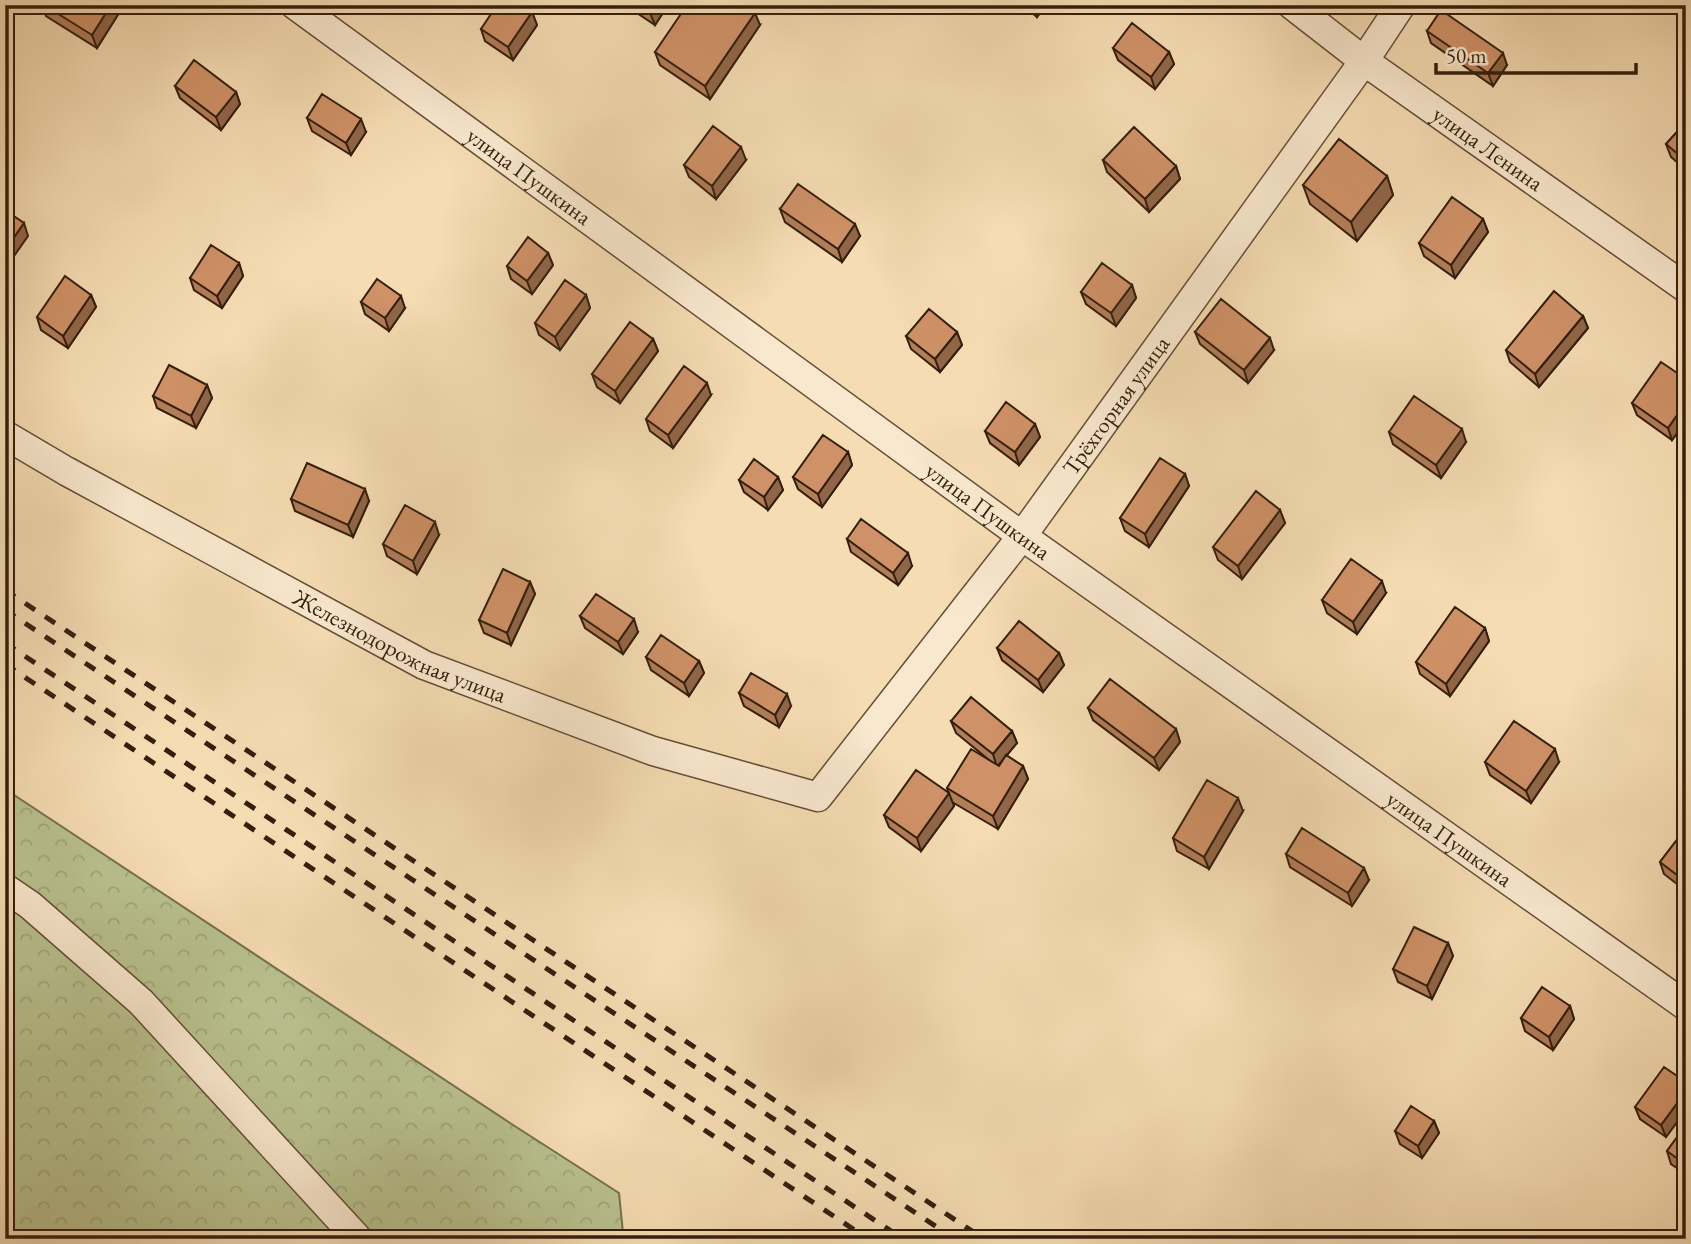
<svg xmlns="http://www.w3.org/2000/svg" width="1691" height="1244" viewBox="0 0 1691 1244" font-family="'EB Garamond',serif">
<defs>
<pattern id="forest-crowns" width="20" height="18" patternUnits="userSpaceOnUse" patternTransform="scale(1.75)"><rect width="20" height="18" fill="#b9c18f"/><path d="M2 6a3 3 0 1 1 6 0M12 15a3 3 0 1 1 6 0" fill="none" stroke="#a0a57a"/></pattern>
</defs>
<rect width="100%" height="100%" fill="#f6dcb3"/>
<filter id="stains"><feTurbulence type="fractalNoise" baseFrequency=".00286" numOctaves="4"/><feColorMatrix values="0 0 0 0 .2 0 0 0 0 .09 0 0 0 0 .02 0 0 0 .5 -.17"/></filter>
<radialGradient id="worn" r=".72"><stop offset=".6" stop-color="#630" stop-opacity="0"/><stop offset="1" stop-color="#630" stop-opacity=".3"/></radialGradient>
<!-- forest -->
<path fill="url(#forest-crowns)" stroke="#76704e" stroke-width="2" d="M5 789 510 1123 619 1193 623 1233 618 1239H5Z"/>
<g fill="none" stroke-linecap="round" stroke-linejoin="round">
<defs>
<g id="minor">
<path id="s1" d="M295 5 1022 536 1686 1006"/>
<path id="s2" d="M1292 5 1364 61 1686 288"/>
<path id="s3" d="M5 435 66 471 424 665 653 751 818 797 1022 536 1364 61 1401 5"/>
<path d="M5 888 30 905 141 1002 358 1239"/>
</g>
</defs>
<!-- minor casing -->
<use href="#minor" stroke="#644e36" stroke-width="31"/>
<!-- minor -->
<use href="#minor" stroke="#f9e8ce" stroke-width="28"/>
<!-- rail -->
<path stroke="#341f0c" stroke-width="5" stroke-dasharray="12 12" stroke-linecap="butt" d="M5 590 984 1239
M5 610 955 1239
M5 643 903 1239
M5 664 868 1239"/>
</g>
<!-- wall -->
<path fill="#b27d59" stroke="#341f0c" stroke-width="2" d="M42 5H124L97 48 46 16Z
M625 5H668L655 25Z
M1022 5H1046L1037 17Z
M532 12 537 25 513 60 485 41 481 29Z
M760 25 710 99 660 65 655 52Z
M1427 31 1507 65 1493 86 1431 43Z
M1113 48 1169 52 1174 64 1155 89 1118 60Z
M175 86 236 92 240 104 221 130 180 98Z
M307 118 366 132 351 155 312 131Z
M1686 122V170L1671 157 1666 144Z
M746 160 716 199 689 177 684 165Z
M1103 160 1176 166 1180 179 1149 212 1107 172Z
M1387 176 1393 195 1357 241 1310 204 1303 185Z
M780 209 860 236 842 262 785 222Z
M1483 219 1488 232 1455 278 1424 256 1419 243Z
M548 253 553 265 532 294 511 279 507 266Z
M239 263 243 276 222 308 194 290 190 278Z
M1132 285 1136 298 1116 326 1086 304 1081 292Z
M91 295 96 307 68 348 41 330 37 317Z
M586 295 590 308 560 350 539 335 535 323Z
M361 302 405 308 389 331 365 314Z
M1583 316 1588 328 1539 387 1510 362 1506 350Z
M957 332 962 345 940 372 911 349 906 336Z
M1195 332 1274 350 1248 383 1200 344Z
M653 339 658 351 620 403 597 387 592 374Z
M1686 379V421L1672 440 1637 415 1632 403Z
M207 385 212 398 196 428 157 408 153 396Z
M711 395 673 448 650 431 646 419Z
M1035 424 1040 437 1019 465 990 443 985 431Z
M1389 432 1466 442 1441 478 1393 444Z
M848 452 852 465 822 507 798 489 793 477Z
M1185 474 1189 486 1149 547 1125 531 1120 518Z
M778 477 783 490 768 510 744 492 739 480Z
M291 499 369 501 353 537 295 511Z
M1280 510 1285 523 1242 579 1218 560 1213 547Z
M439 535 417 574 387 556 383 544Z
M847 539 912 566 898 585 851 552Z
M530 582 535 594 511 645 484 633 479 620Z
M1386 593 1357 634 1327 613 1322 600Z
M580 616 638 632 623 654 585 628Z
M1485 628 1489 641 1450 696 1420 674 1416 662Z
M997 648 1059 653 1064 665 1043 692 1002 660Z
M646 657 699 661 704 673 689 696 651 670Z
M739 693 791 706 779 727 744 706Z
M1088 708 1176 729 1180 742 1159 770 1093 720Z
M951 721 1012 731 1017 743 1006 756 1023 766 1028 779 998 829 952 802 954 806 921 851 889 827 884 815 948 792 947 788 989 760 956 733Z
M1485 762H1559L1531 803 1490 775Z
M1243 811 1209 869 1177 851 1173 838Z
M1686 828V891L1664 874 1660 862Z
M1286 854 1369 880 1352 906 1290 867Z
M1448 943 1453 956 1432 999 1398 982 1393 969Z
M1570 1006 1574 1019 1553 1050 1525 1031 1521 1018Z
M1686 1082V1110L1666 1137 1640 1119 1635 1107Z
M1434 1121 1439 1133 1422 1158 1400 1144 1395 1131Z
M1686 1125V1174L1671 1164 1667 1151Z"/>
<!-- shaded-wall -->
<path fill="#916648" stroke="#341f0c" stroke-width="2" d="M111 5H124L97 48 92 35Z
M655 5H668L655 25 650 13Z
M1033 5H1046L1037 17Z
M532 12 537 25 513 60 508 47Z
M755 13 760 25 710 99 705 86Z
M1169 52 1174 64 1155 89 1151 77Z
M1503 53 1507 65 1493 86 1488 73Z
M236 92 240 104 221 130 216 117Z
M361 119 366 132 351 155 346 143Z
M741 147 746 160 716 199 712 186Z
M1176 166 1180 179 1149 212 1145 199Z
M1387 176 1393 195 1357 241 1351 222Z
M1483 219 1488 232 1455 278 1451 265Z
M24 223 28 236 5 269V250Z
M855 224 860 236 842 262 838 249Z
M548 253 553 265 532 294 527 281Z
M239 263 243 276 222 308 217 296Z
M1132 285 1136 298 1116 326 1111 313Z
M91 295 96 307 68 348 63 336Z
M586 295 590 308 560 350 555 337Z
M401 296 405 308 389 331 385 318Z
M1583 316 1588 328 1539 387 1535 374Z
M957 332 962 345 940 372 935 359Z
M1270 338 1274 350 1248 383 1244 370Z
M653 339 658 351 620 403 615 391Z
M707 383 711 395 673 448 668 435Z
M207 385 212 398 196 428 191 416Z
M1686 402V421L1672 440 1668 428Z
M1035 424 1040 437 1019 465 1015 452Z
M1462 429 1466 442 1441 478 1436 465Z
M848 452 852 465 822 507 818 494Z
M1185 474 1189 486 1149 547 1145 534Z
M778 477 783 490 768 510 764 497Z
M365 489 369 501 353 537 348 525Z
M1280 510 1285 523 1242 579 1238 566Z
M435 522 439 535 417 574 413 561Z
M908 553 912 566 898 585 893 573Z
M1382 581 1386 593 1357 634 1353 622Z
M530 582 535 594 511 645 507 633Z
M634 619 638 632 623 654 618 642Z
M1485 628 1489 641 1450 696 1446 684Z
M1059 653 1064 665 1043 692 1038 680Z
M699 661 704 673 689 696 684 683Z
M787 694 791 706 779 727 775 715Z
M1176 729 1180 742 1159 770 1154 758Z
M1012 731 1017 743 997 767 993 754Z
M1555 749 1559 762 1531 803 1526 791Z
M1023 766 1028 779 998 829 993 816Z
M949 793 954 806 921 851 917 838Z
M1238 798 1243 811 1209 869 1204 857Z
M1364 868 1369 880 1352 906 1348 893Z
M1448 943 1453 956 1432 999 1427 986Z
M1570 1006 1574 1019 1553 1050 1549 1037Z
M1686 1091V1110L1666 1137 1661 1125Z
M1434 1121 1439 1133 1422 1158 1418 1146Z"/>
<!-- building -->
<path fill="#cf9167" stroke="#341f0c" stroke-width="2" d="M44 5H111L92 35Z
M497 5H522L532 12 508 47 481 29Z
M639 5H655L650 13Z
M687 5H745L755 13 705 86 655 52Z
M1441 10 1503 53 1488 73 1427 31Z
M1132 23 1169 52 1151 77 1113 48Z
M194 60 236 92 216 117 175 86Z
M322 94 361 119 346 143 307 118Z
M1686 122V161L1666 144Z
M713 126 741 147 712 186 684 165Z
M1134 127 1176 166 1145 199 1103 160Z
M1339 139 1387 176 1351 222 1303 185Z
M798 184 855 224 838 249 780 209Z
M1452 197 1483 219 1451 265 1419 243Z
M5 210 24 223 5 250Z
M528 237 548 253 527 281 507 266Z
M211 245 239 263 217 296 190 278Z
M1102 263 1132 285 1111 313 1081 292Z
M65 276 91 295 63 336 37 317Z
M377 279 401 296 385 318 361 302Z
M565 280 586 295 555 337 535 323Z
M1554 291 1583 316 1535 374 1506 350Z
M1221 299 1270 338 1244 370 1195 332Z
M929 309 957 332 935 359 906 336Z
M630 322 653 339 615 391 592 374Z
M1661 362 1686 379V402L1668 428 1632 403Z
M169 365 207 385 191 416 153 396Z
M684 366 707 383 668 435 646 419Z
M1414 396 1462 429 1436 465 1389 432Z
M1006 402 1035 424 1015 452 985 431Z
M823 435 848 452 818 494 793 477Z
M1160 458 1185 474 1145 534 1120 518Z
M754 459 778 477 764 497 739 480Z
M307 463 365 489 348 525 291 499Z
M1256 491 1280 510 1238 566 1213 547Z
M405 505 435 522 413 561 383 544Z
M861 519 908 553 893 573 847 539Z
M1351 559 1382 581 1353 622 1322 600Z
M503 569 530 582 507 633 479 620Z
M596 594 634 619 618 642 580 616Z
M1455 607 1485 628 1446 684 1416 662Z
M1019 621 1059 653 1038 680 997 648Z
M661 635 699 661 684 683 646 657Z
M751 673 787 694 775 715 739 693Z
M1110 679 1176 729 1154 758 1088 708Z
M971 697 1012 731 993 754 951 721Z
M1514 721 1555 749 1526 791 1485 762Z
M971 749 999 766 1006 755 1023 766 993 816 947 788Z
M916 770 949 793 917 838 884 815Z
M1207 780 1238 798 1204 857 1173 838Z
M1302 828 1364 868 1348 893 1286 854Z
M1686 828V882L1660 862Z
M1414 927 1448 943 1427 986 1393 969Z
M1542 987 1570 1006 1549 1037 1521 1018Z
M1664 1067 1686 1082V1091L1661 1125 1635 1107Z
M1411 1106 1434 1121 1418 1146 1395 1131Z
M1686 1125V1165L1667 1151Z"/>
<g text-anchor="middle" stroke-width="6" stroke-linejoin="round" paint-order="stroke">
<!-- street labels -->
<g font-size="23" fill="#341f0c" stroke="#f9e8ce">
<text dy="8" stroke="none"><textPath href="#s2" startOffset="243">улица Ленина</textPath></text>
<text dy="8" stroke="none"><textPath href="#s1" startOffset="290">улица Пушкина</textPath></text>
<text dy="8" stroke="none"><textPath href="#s3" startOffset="1386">Трёхгорная улица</textPath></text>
<text dy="8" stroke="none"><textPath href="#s1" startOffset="858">улица Пушкина</textPath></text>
<text dy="8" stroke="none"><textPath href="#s3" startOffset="448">Железнодорожная улица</textPath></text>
<text dy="8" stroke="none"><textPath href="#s1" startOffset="1424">улица Пушкина</textPath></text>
</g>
</g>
<!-- margin -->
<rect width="1691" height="1244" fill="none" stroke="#f6dcb3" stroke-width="28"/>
<rect x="7" y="7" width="1677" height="1230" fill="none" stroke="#341f0c" stroke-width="3.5"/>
<rect x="14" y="14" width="1663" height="1216" fill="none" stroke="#341f0c" stroke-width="2"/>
<!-- scale -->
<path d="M1436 63v10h200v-10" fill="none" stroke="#341f0c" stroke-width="3.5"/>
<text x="1446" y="63" font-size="21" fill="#341f0c" stroke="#f9e8ce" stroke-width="5" paint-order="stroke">50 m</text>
<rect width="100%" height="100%" filter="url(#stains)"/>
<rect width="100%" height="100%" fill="url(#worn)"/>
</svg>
